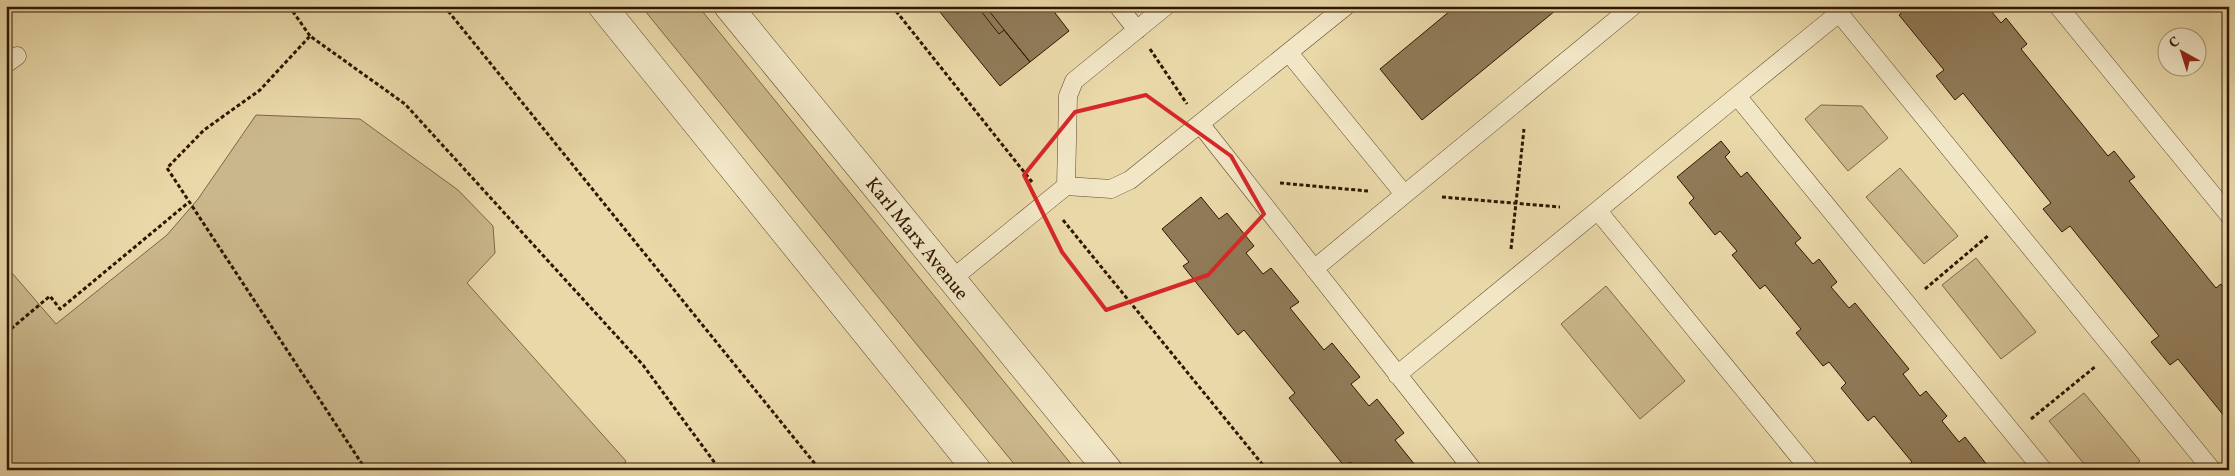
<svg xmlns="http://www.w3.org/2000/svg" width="2235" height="476" viewBox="0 0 2235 476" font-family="Vollkorn,serif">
<rect width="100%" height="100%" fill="#e9d8a8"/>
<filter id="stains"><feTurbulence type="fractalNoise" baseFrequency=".004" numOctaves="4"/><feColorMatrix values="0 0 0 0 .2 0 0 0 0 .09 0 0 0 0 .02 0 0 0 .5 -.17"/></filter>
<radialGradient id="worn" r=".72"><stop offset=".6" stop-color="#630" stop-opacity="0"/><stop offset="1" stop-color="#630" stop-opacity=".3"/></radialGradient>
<!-- green -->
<path fill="#cab78b" stroke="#7d6646" d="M641 6H698L1076 470H1019Z
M1821 105 1862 106 1888 138 1848 171 1805 119Z
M256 115 360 119 458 190 493 226 495 253 467 283 626 461 621 470H6V266L56 324 167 235 198 199Z
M1900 168 1958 236 1924 264 1866 197Z
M1976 258 2036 332 2001 359 1942 285Z
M1606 286 1685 381 1640 419 1561 324Z
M2084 393 2140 461 2130 470H2089L2049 421Z"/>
<!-- building -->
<path fill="#907a57" stroke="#301500" d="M935 6H985L1030 62 1000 86Z
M977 6H1055L1052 9 1069 31 1030 62 1004 30 999 34Z
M1456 6H1561L1422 120 1380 69Z
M1909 6H1987L2001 23 2006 18 2027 44 2021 49 2108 156 2114 151 2135 177 2129 181 2216 288 2221 284 2229 293V422L2178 359 2170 365 2151 342 2159 336 2070 226 2062 232 2043 209 2051 203 1963 93 1955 100 1936 76 1944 70 1899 15Z
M1721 141 1730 152 1725 157 1741 177 1747 172 1801 238 1795 243 1813 264 1819 259 1837 282 1831 287 1849 308 1855 303 1909 369 1903 374 1920 396 1926 391 1947 416 1942 421 1959 442 1965 437 1991 470H1908L1906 467 1912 462 1874 416 1868 421 1841 388 1846 383 1829 362 1823 366 1796 333 1801 329 1765 285 1760 289 1732 255 1737 251 1720 231 1715 235 1689 203 1694 198 1677 177Z
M1201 197 1219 219 1227 213 1254 246 1246 253 1263 274 1271 268 1299 302 1290 308 1324 350 1332 343 1360 377 1351 384 1369 406 1377 399 1404 433 1395 440 1419 470H1356L1350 462 1345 467 1289 398 1295 393 1244 330 1238 335 1183 266 1189 262 1162 229Z"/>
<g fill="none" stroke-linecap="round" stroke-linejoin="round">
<defs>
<path id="service" d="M1118 6 1137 30
M2058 6 2229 215
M1289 53 1404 194
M6 64 17 56
M1737 96 1839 13 2212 470
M1201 125 1473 470
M1066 186 1111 189 1130 180 1346 6
M1598 211 1810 470
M1314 269 1633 6
M952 279 1066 186 1068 96 1074 81 1166 6
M1397 375 1737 96 2043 470"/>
<path id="tertiary" d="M602 6 977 470
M728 6 1108 470"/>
</defs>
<!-- service casing -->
<use href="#service" stroke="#5e462a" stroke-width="19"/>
<!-- tertiary casing -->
<use href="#tertiary" stroke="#5e462a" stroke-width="29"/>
<!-- path -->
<path stroke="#301500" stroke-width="3" stroke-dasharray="4 2.5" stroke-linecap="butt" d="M289 6 310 36
M444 6 820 470
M892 6 1032 182
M1150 49 1187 104
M1280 183 1368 191
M1442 197 1560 207
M1063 220 1267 470
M1511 249 1524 129
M1925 289 1989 235
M6 333 50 296 60 309 189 202
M2031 419 2096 366
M366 470 167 168 204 130 260 90 310 36 405 104 643 365 720 470"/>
<!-- service -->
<use href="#service" stroke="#f1e6c6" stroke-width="18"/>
<!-- tertiary -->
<use href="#tertiary" stroke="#f1e6c6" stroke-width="28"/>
</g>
<!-- marked area -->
<path fill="none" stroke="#d62828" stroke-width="4" stroke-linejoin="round" d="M1146 95 1231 156 1264 214 1208 275 1106 310 1062 252 1024 175 1075 112Z"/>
<g text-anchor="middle" stroke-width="4.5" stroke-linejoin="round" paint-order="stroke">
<!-- street labels -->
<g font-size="19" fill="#301500" stroke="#f1e6c6">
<text transform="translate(918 238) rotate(51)" y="7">Karl Marx Avenue</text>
</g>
</g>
<!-- margin -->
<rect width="2235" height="476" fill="none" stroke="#e9d8a8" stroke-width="25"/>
<rect x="8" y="8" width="2220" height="461" fill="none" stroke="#301500" stroke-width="2.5"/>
<rect x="12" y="12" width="2210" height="451" fill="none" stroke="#301500"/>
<!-- north arrow -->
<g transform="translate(2182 52) rotate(321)"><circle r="24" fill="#f1e6c6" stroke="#a49277"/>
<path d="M0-4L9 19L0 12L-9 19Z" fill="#8f2418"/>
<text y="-8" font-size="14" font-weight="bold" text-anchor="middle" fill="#301500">С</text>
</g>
<rect width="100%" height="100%" filter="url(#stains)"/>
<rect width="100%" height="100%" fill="url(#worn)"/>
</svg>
